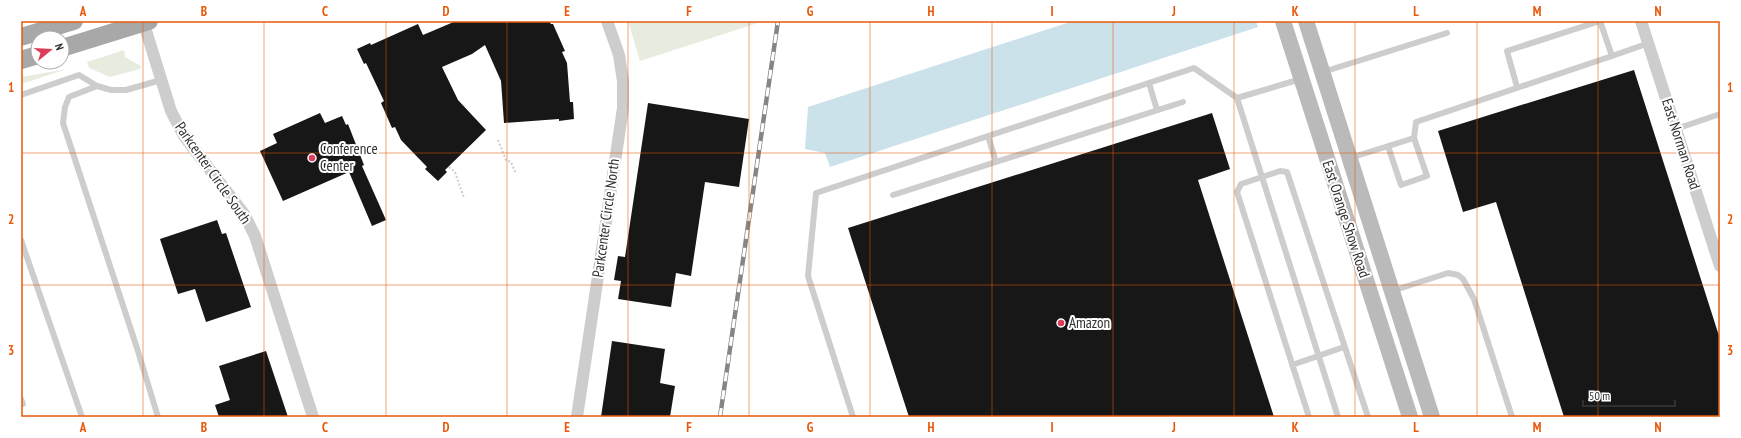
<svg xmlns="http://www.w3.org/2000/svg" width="1741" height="438" viewBox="0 0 1741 438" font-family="'PT Sans Narrow',sans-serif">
<rect width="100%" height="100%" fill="#fff"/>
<!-- green -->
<path fill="#e7ecdf" d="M628 21H764L640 61Z
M124 50 125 57 141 66 140 69 110 77 89 68 87 62Z
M67 69 21 84V77Z"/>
<!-- water -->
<path fill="#cce2eb" d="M1073 21H1256L1258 27 830 167 825 153 805 149 808 107Z"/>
<!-- building -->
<path fill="#171717" d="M456 21H549L551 24H553L565 51 562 52 567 63 570 102H573L574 119 559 121V119L504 123 501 81 485 45 472 54 442 67 458 100 486 130 445 170 447 172 438 181 425 169 427 167 401 140 395 127 392 128 381 103 384 101 366 63 364 64 357 49 370 43 371 45 418 24 423 35Z
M1634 70 1720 339V417H1564L1496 202 1463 212 1438 131Z
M648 103 749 119 739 187 705 182 691 276 676 273 671 307 618 299 621 281 614 280 618 256 625 257Z
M320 113 325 123 342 116 346 125 348 124 364 165 362 166 386 220 372 226 349 172 283 201 260 151 277 143 273 134Z
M1212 113 1230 169 1198 180 1274 417H909L848 228Z
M217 220 222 234 226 233 251 307 206 322 195 289 178 294 160 239Z
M612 341 665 349 660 383 675 386 670 417H601Z
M266 351 288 417H219L215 405 230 400 219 366Z"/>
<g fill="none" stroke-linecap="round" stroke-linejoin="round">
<!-- path -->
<path stroke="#cdcdcd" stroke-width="2" stroke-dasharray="2 2" stroke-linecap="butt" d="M498 140 506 160 511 162 516 174
M449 167 455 172 464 198"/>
<!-- lane -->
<path stroke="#cdcdcd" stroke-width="6" d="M1612 56 1649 43
M1323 72 1447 33
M1149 83 1157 110
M1517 87 1507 51 1600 21
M21 95 79 75 97 86
M1237 98 1262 177 1241 184 1237 192 1309 417
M1676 129 1720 114
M988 136 996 162
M1388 146 1401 185 1427 176 1414 138
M1350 158 1414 138 1416 122 1612 56 1600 21
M893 195 1183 102
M21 240 82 417
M1392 291 1448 273 1458 275 1463 279 1474 299 1512 417
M1292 365 1344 347
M21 399 23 404
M158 417 137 348 63 123 65 107 69 97 97 86 111 90H126L161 80
M853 417 808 276 816 193 1194 68 1237 98 1301 79
M1338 417 1262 177 1280 171 1287 172 1368 417"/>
<!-- street -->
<path stroke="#cdcdcd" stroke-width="12" d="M143 21 171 111 184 136 244 214 255 236 313 417
M1641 21 1720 266
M577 417 623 108V81L619 55 607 21"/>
<!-- secondary -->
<path stroke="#bababa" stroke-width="16" d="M1283 21 1410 417
M1306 21 1432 417"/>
<!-- primary -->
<path stroke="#a8a8a8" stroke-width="18" d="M21 37 74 21
M62 48 149 21
M21 60 38 55"/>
<defs>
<path id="rail" d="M720 417 778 21"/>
</defs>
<!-- rail casing -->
<use href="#rail" stroke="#858585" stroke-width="4.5"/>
<!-- rail -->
<use href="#rail" stroke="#fff" stroke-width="3" stroke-dasharray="9" stroke-linecap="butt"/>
</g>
<!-- grid -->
<path fill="none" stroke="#e8590c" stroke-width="1" stroke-opacity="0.55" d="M143 21V417M264 21V417M386 21V417M507 21V417M628 21V417M749 21V417M870 21V417M992 21V417M1113 21V417M1234 21V417M1355 21V417M1477 21V417M1598 21V417M21 153H1720M21 285H1720"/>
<!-- markers -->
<g fill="#dd3c5a" stroke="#fff" stroke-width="1.5">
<circle cx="312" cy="158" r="4"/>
<circle cx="1061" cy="323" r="4"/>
</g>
<g text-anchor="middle" stroke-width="4" stroke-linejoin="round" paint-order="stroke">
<!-- street labels -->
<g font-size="15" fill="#303030" stroke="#fff">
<text transform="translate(1681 144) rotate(72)" y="5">East Norman Road</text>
<text transform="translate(213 173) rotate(55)" y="5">Parkcenter Circle South</text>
<text transform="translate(606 218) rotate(-82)" y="5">Parkcenter Circle North</text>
<text transform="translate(1346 219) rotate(72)" y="5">East Orange Show Road</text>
</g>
<!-- poi labels -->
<g font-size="15" fill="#303030" stroke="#fff" text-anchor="start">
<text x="320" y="154">Conference<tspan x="320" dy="17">Center</tspan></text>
<text x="1069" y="328">Amazon</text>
</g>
</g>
<!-- border -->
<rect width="1741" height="438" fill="none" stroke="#ffffff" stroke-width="44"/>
<!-- north arrow -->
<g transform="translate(50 50) rotate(72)"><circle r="19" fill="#ffffff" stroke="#acacac"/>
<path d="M0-3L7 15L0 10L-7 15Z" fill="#dd3c5a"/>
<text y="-6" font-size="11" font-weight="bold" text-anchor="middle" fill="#303030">N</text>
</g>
<!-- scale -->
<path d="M1583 400v6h92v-6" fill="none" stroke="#303030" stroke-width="2"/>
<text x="1589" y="400" font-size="12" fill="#303030" stroke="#ffffff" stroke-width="3" paint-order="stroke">50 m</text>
<rect x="22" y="22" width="1697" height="394" fill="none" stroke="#e8590c" stroke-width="1.5"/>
<g font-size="13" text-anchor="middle" font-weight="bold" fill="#e8590c">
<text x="83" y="16">A</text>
<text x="204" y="16">B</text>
<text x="325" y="16">C</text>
<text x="446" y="16">D</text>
<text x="567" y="16">E</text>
<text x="689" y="16">F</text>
<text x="810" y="16">G</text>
<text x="931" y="16">H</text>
<text x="1052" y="16">I</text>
<text x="1174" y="16">J</text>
<text x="1295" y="16">K</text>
<text x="1416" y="16">L</text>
<text x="1537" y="16">M</text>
<text x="1658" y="16">N</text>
<text x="11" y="92">1</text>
<text x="1730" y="92">1</text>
<text x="11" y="224">2</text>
<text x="1730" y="224">2</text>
<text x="11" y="355">3</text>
<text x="1730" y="355">3</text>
<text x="83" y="432">A</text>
<text x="204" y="432">B</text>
<text x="325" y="432">C</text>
<text x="446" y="432">D</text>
<text x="567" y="432">E</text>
<text x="689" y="432">F</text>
<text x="810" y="432">G</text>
<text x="931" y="432">H</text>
<text x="1052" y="432">I</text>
<text x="1174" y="432">J</text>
<text x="1295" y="432">K</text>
<text x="1416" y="432">L</text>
<text x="1537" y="432">M</text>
<text x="1658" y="432">N</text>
</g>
</svg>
